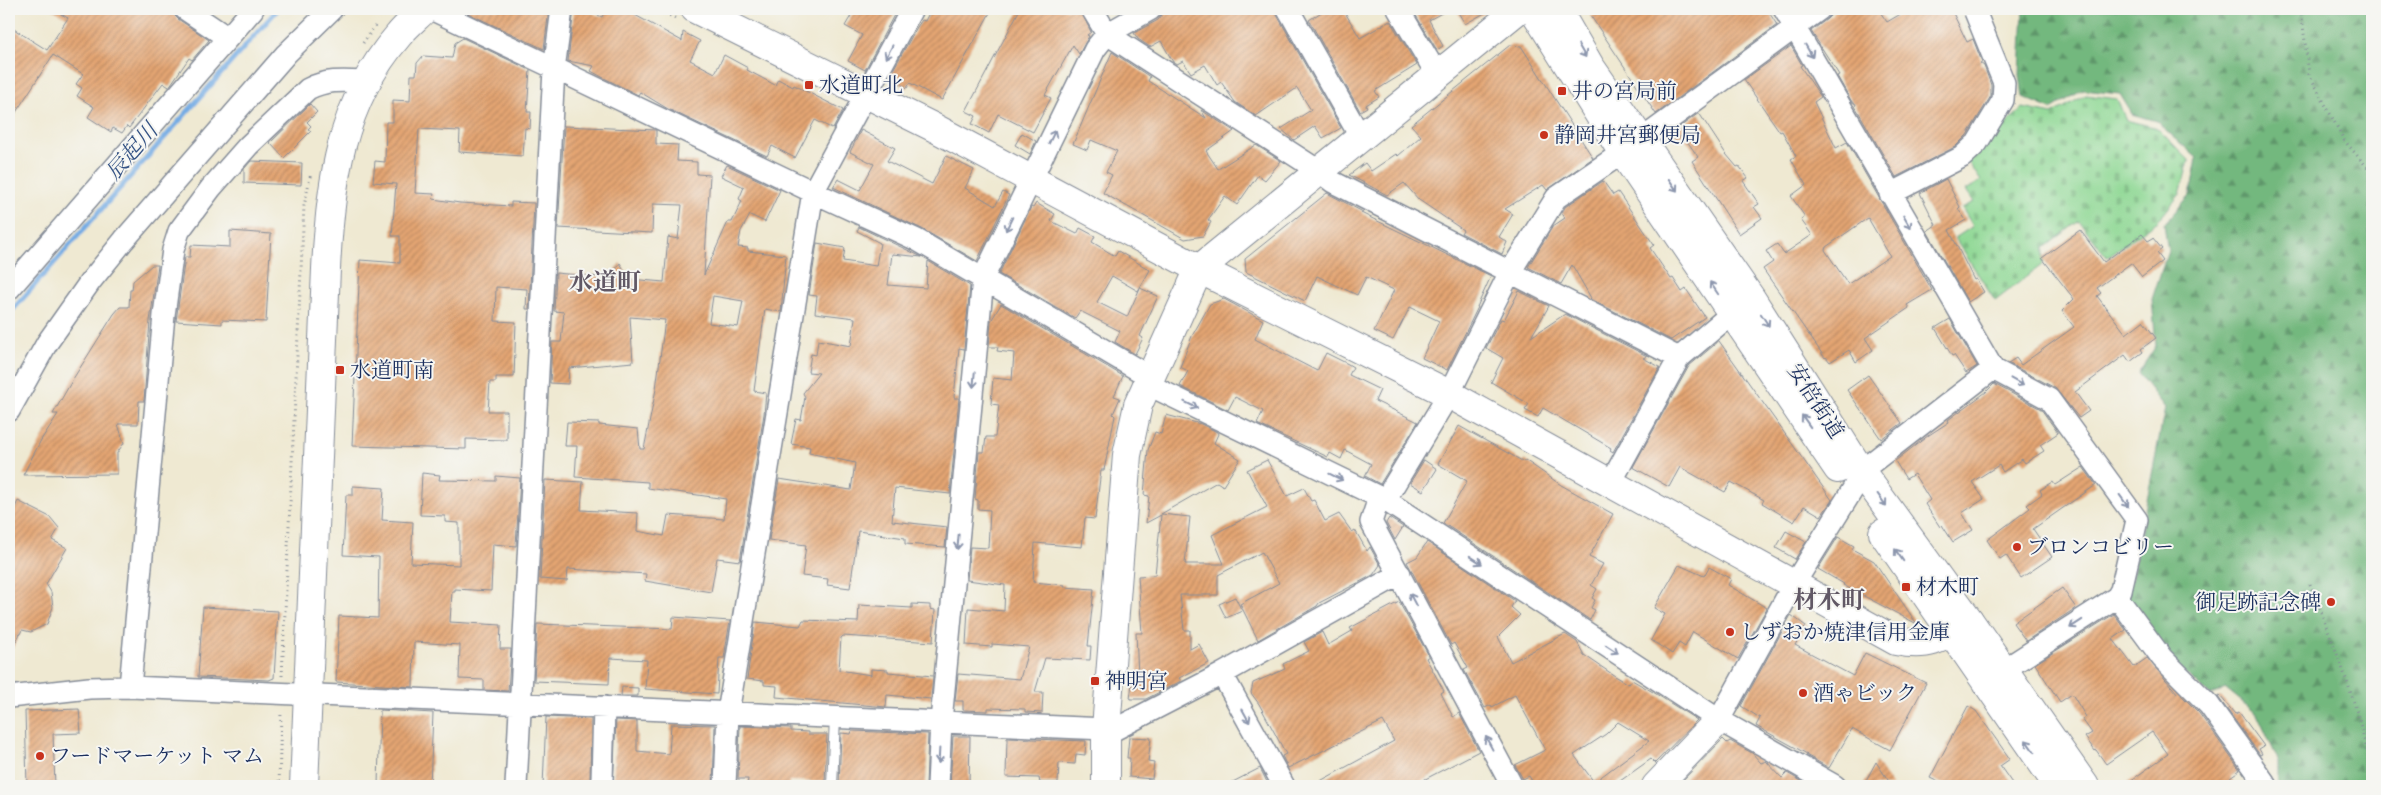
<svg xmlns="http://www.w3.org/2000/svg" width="2381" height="795" viewBox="0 0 2381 795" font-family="Cardo,'Noto Serif JP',serif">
<defs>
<pattern id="forest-firs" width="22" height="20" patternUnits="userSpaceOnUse" patternTransform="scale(1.25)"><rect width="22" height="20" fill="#73b87e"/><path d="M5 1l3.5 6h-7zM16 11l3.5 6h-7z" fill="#5e966a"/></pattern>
<pattern id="cemetery-stones" width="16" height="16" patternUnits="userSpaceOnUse" patternTransform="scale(1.25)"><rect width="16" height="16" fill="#8fd894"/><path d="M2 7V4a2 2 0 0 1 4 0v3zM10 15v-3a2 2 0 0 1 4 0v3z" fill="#7bba82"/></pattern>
<pattern id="building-hatch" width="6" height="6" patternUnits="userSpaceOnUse" patternTransform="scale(1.25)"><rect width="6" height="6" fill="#e4a572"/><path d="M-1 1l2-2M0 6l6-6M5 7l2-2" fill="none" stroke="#b88761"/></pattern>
</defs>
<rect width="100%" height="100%" fill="#f6f6f2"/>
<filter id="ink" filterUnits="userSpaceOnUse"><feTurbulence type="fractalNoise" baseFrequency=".02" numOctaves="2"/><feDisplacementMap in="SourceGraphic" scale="10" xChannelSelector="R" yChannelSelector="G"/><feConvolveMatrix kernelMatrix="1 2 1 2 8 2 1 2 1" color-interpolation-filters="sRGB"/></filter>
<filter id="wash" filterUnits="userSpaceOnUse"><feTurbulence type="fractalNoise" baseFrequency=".0096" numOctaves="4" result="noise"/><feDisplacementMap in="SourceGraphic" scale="20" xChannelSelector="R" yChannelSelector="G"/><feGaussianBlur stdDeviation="1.12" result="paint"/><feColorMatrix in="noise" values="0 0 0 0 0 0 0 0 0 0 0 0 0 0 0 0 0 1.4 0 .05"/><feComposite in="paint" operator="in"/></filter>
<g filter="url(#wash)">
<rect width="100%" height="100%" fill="#efe9d2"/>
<!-- forest -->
<path fill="url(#forest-firs)" stroke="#47746e" d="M2023 9H2372V786H2280L2278 783V760L2257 714 2225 688 2211 696 2168 658 2127 602 2165 408 2138 373 2156 346 2152 299 2168 251 2164 224 2190 195 2197 158 2156 121 2132 114 2120 94 2083 90 2051 109 2023 97 2020 75Z"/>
<!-- cemetery -->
<path fill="url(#cemetery-stones)" stroke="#558479" d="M2086 95 2117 99 2126 120 2157 128 2189 160 2180 194 2158 221 2107 257 2079 221 2044 248 2043 264 1995 301 1955 238 1973 226 1962 208 1974 202 1966 190 1981 181 1967 160 2023 108 2052 114Z"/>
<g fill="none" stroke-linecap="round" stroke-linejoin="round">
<!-- stream -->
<path stroke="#75ace4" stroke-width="5" d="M9 314 278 9"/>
</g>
<g id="blocks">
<!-- building -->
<path fill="url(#building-hatch)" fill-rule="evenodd" d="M52 9H168L178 19 209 40 192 60 189 58 169 87 163 83 129 128 127 126 122 133 113 128 111 132 88 117 94 107 77 96 82 88 76 84 83 74 53 55 9 123V26L47 50 68 18Z
M459 9H549L544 49Z
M574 9H585L602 17 606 9H639L635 15 682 41 683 32 700 41 690 60 715 73 724 55 748 68 747 70 775 85 778 79 793 87 794 85 843 110 833 129 815 120 795 158 772 146 767 156 668 109 640 92 638 95 602 77 591 71 594 66 568 61Z
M855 9H882L894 15 865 70 848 61 862 35 845 26Z
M931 9H992L942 100 910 83 907 88 889 77 917 27 922 20 925 21Z
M1020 9H1080L1091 32 1087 35 1089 36 1079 54 1073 45 1045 95 1051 98 1033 132 998 114 989 133 972 124 976 116 966 111Z
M1167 9H1276L1277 15 1341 128 1323 138 1315 126 1294 140 1281 129 1311 110 1297 88 1256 116 1235 102 1221 82 1217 85 1205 65 1191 73 1183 61 1177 64 1173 62 1161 41 1150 47 1138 39 1134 33 1158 20Z
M1326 9H1343L1360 38 1390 21 1417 65 1375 91 1379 97 1366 105 1367 107 1360 111 1309 20Z
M1412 9H1449L1429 20 1443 46 1437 50Z
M1456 9H1492L1465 24Z
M1586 9H1767L1777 25 1656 114Z
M1837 9H1878L1887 22 1909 9H1951L1967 42 1973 39 1982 62 1980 63 1984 66 1991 85V96L1967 135 1955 147 1896 177 1855 106 1856 104 1852 102 1837 76 1839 75 1811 31 1827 19Z
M463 38 530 70 527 112H531L530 129 525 128 523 156 459 152 460 131 419 129 415 193 434 194 433 199 460 203 511 206V202L534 203 529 309H526L527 289 496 287 495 321 516 322 514 377H496V382H490L488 411H507V440L466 439V449L352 446 360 260 400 263V236H392L396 184 373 182 375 161 385 162 386 122H393V100L410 101 411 75H416L417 63 423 56 452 58 455 43Z
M1510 45 1521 46 1593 158 1547 190 1543 185 1505 209 1513 214 1499 237 1507 242 1502 254 1461 233 1463 230 1419 200 1404 183 1387 195 1349 175 1365 163 1371 171 1396 154 1398 156 1421 136 1411 125Z
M1791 46 1802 65 1800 66 1821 97 1814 102 1836 148 1847 142 1932 290 1907 305 1909 308 1865 338 1873 350 1856 362 1849 350 1830 362 1826 357 1825 358 1763 269 1773 262 1766 251 1777 244 1784 254 1812 235 1801 220 1805 217 1791 196 1806 185 1791 159 1796 156 1782 131 1780 132 1744 80ZM1868 218 1890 256 1848 284 1825 250 1826 247Z
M1112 52 1150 77 1148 81 1206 118 1201 110 1234 131 1206 151 1218 169 1256 145 1281 161 1265 180 1258 175 1237 205 1225 196 1208 220 1211 222 1203 236 1185 239 1103 193 1112 175 1106 172 1117 151 1091 140 1087 150 1073 144Z
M310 104 317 112 307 122 311 126 308 129 311 131 284 158 270 143Z
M1699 113 1726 154 1737 167 1739 166 1748 178 1743 181 1759 204 1754 207 1762 218 1739 234 1692 161 1698 157 1683 135 1675 140 1670 134Z
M564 126 656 130V144L678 145 677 161 697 162V174L710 175 704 275 728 222H732L742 201 739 199 744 187 721 176 727 165 780 190 765 222 750 215 741 231 738 247 748 248V251L786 255 781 312 765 309 754 391 766 393 764 414 740 561 717 558 711 592 645 581 646 574 568 569 567 581 540 579 545 480 583 482 581 510 638 513 637 531 664 536 668 515 724 519 726 499 648 488V482L575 477 577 446H565L567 422 599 423V425L638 429 640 449H644L656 389 665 320 630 317 633 362 569 368 568 384 550 383 552 342H561L564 312 554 311 556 273 610 278 620 263 630 279 664 282 668 237 678 239 682 205 653 204 652 233 558 228ZM713 296 743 301 738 327 709 323Z
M861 130 895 148 887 161 932 184 946 156 974 170 965 188 995 206 1003 192 1009 195 977 261 922 229 833 187 838 179 860 190 874 164 850 152Z
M1022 133 1036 141 1030 154 1015 145Z
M251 161 302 163 301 185 244 183V169Z
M1946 179 1960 207 1958 209 1966 220 1949 230 1974 280 1976 279 1984 292 1968 302 1927 231 1936 225 1920 193Z
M1603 181 1613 195 1618 192 1654 245 1650 248 1671 279 1673 278 1682 292 1686 289 1705 317 1671 340 1590 299 1591 298 1572 265 1561 284 1528 267 1553 226 1565 218 1562 213 1565 207Z
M1327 193 1363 212 1361 213 1491 276 1477 307H1478L1447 370 1422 358 1439 321 1410 307 1393 340 1374 331 1394 290 1366 277 1357 295 1317 276 1305 301 1246 272 1245 259Z
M1036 203 1055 214 1051 221 1077 234 1080 228 1095 236 1092 242 1115 256 1118 251 1150 270 1138 291 1112 276 1097 302 1127 317 1140 288 1158 296 1140 336 1143 338 1135 354 1115 342 1120 331 1080 311 1075 318 999 274 1031 207 1033 208Z
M859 227 922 257 892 254 888 285 926 288 928 261 970 286 964 349 959 348 955 387 954 398H959L950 494 895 488 892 521 947 527 945 547 905 544V538L858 531 850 588 827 585 828 579 802 576 806 545 769 540 779 479 851 490 855 463 809 453 810 447 791 444 796 419 801 420 805 397 803 393 819 373 808 372 811 354 816 355 818 340 851 346 855 318 815 313 817 296 809 295 817 243 845 248 843 261 876 266 880 243 857 231Z
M2080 230 2104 262 2142 234 2148 241 2153 238 2162 249 2157 253 2163 261 2142 277 2131 263 2097 288 2101 293 2097 296 2126 334 2143 321 2156 338 2141 349 2143 352 2130 362 2125 355 2075 392 2089 411 2079 418 2055 388 2008 363 2016 358 2021 365 2074 327 2062 311 2074 299 2042 258Z
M230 231 271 234 266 322 222 320V324L176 321 185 257H190L191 245 230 247Z
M152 265H158L150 321 144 401H139L138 424H118L124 443 117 453V474L23 475 41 440 58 414H53L73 379 114 314 120 307H129L130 290H132L133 281Z
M1519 291 1549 306 1531 337 1565 314 1647 356 1643 358 1660 367 1613 452 1610 450 1611 448 1543 408 1538 417 1525 410 1529 404 1491 382 1503 358 1486 348 1501 319 1504 320Z
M1224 299 1263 320 1255 339 1317 371 1326 353 1348 364 1353 367 1349 375 1380 390 1375 401 1418 422 1380 484 1365 476 1371 464 1345 450 1341 459 1330 453 1328 457 1257 424 1263 411 1235 397 1228 410 1180 386 1188 371 1180 367 1192 336 1210 304Z
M1001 304 1123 376 1114 396 1120 398 1113 414 1115 416 1104 470H1101L1095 519 1085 518 1082 547 1035 543 1033 582 1065 585 1064 587 1094 589 1088 646H1091L1090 660 1045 658 1035 692H1043L1042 713 1025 712V709L988 708V711L963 710V701H955L958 674 1020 679 1029 647 992 644V647L966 645 968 608 1004 611 1005 585 967 580 970 547 988 548 990 510 978 509V500L975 499 979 452H984L986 437H995L999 405 991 404 993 378 1012 380 1014 353 997 351 998 347H989L991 321Z
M1950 319 1977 366 1966 373 1954 355 1952 356 1935 328Z
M1719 341 1832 500 1821 516 1804 506 1794 522 1762 503 1764 500 1731 482 1725 492 1680 467 1669 487 1633 467 1689 366Z
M1868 375 1902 423 1881 439 1847 390Z
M1994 384 2041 409 2058 433 2040 445 2044 451 2025 463 2022 459 2003 472 1999 465 1972 482 1984 499 1962 513 1973 530 1953 542 1942 525 1940 527 1925 504 1930 500 1914 474 1906 479 1895 461 1929 435 1949 422 1948 420 1986 392Z
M1166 415 1201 424 1217 432 1218 434 1214 443 1240 459 1223 486 1217 482 1161 514 1190 517 1185 564H1224L1212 535 1267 507 1247 470 1267 460 1287 496 1304 488 1311 501 1314 500 1325 521 1339 514 1352 532 1355 530 1367 551 1370 547 1380 565 1373 575 1319 603 1317 606 1258 640 1240 604 1279 583 1262 552 1218 575V595H1180L1184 630H1190V649L1199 644 1209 663 1179 678 1181 681 1146 699H1130L1133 676H1138L1136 633H1142L1138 576 1155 575 1161 515 1146 523 1149 496 1144 495 1148 450 1155 432 1161 434Z
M1459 426 1524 462 1525 460 1561 485 1613 514 1589 557 1603 564 1591 585 1597 589 1592 598 1595 600 1591 608 1595 610 1590 620 1443 523 1467 481 1438 464Z
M1424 460 1437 469 1423 491 1410 483Z
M2083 467 2096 485 2033 529 2052 557 2021 578 2006 555 2000 559 1987 540 2030 508 2027 505 2042 494 2040 490 2053 482 2055 485Z
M422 473 440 475 439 480 496 481V476L520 478 516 546 493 544 491 591 455 589V591H452L450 622 501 625 500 649H511L508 691 484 690V680L459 679 460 645 414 642 413 687 336 682 339 616 378 618 379 557 343 555 346 495H353V486L384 488 382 520 413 522 411 563 459 565V523L445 522V516L420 515Z
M18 501 50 517 59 528 52 540 67 548 46 584 51 592 53 607 47 624 31 632 22 630 9 655V520Z
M1389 518 1403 527 1395 540 1386 523Z
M1786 531 1806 542 1795 559 1776 548Z
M1838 537 1854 546 1852 549 1874 561 1917 624 1843 585 1844 584 1818 569Z
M1427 542 1515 601 1511 607 1520 615 1498 637 1511 662 1565 634 1577 642 1584 655 1615 676 1629 684 1632 680 1653 692 1697 720 1655 763 1651 759 1613 786H1535L1529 776 1523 779 1515 765 1545 750 1515 695 1492 707 1491 705 1485 708 1464 670 1468 668 1454 643 1451 645 1407 562 1417 557ZM1618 722 1649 741 1594 782 1574 755 1606 734Z
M1679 565 1704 576 1709 567 1731 579 1728 585 1767 608 1738 659 1693 632 1685 647 1679 643 1672 654 1651 640 1665 614 1654 608Z
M2062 588 2076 608 2026 641 2013 623Z
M1235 597 1242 611 1226 618 1219 604Z
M1399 602 1429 656 1426 658 1444 691 1441 693 1453 717 1459 713 1479 751 1412 786H1311L1394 741 1383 721 1288 768 1282 756 1286 754 1259 704 1251 693 1253 683 1285 669 1283 664 1309 651 1304 642 1322 632 1328 645 1352 631 1350 628Z
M912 604 930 605V609L935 610 933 642 843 636 841 638 839 670 871 675V669L888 670V672L933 676 931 699 887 695 886 707 776 697 777 686 764 685V681L747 679 755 622 800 626 803 620 858 622 859 605 912 608Z
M203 607 278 611 274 678 269 680 198 677Z
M2114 614 2126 630 2113 639 2134 667 2147 658 2178 694 2179 693 2199 713 2240 770 2230 777 2236 786H2123L2168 754 2152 732 2106 764 2096 750 2095 751 2085 737 2092 733 2082 719 2086 717 2072 694 2060 702 2035 664Z
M1791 615 1806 626 1795 645 1853 676 1865 653 1926 683 1890 750 1852 729 1829 768 1806 755 1807 754 1756 726 1760 718 1741 706Z
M673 617 730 621 724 658H719L717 694 645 689 647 660 610 658 609 684 534 681 537 624 672 629Z
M622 687 638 688V696H621Z
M2220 696 2235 714 2239 712 2264 746 2259 749 2262 754 2260 755 2218 697Z
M1968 706 1976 711 2010 759 2000 766 2014 786H1947L1930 778Z
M79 709 81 733 53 734 55 786H27L25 711Z
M380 710 433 713 430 786H378Z
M546 717 591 719 590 780 591 786H543Z
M616 720 637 721V751L669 754 671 724 715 725 713 786H613Z
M740 726 791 728V731L808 732V734H827L825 782 789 781V786H747L748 779H738Z
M852 731 928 734 926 786H839L841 733 851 734Z
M953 736H970L969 786H950Z
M1129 737 1151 738 1148 762 1154 763 1152 779 1129 777 1130 758H1127Z
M1007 738 1086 741 1085 755 1076 754 1075 764 1059 763 1058 783H1040L1039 778 1006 777Z
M1723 739 1727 743 1730 741 1752 753 1761 763 1766 761 1782 778 1787 773 1810 786H1677Z
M1876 762 1892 786H1863Z
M1260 768 1269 786H1225Z"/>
</g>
</g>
<g filter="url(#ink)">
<use href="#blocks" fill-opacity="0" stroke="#858c98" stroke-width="1"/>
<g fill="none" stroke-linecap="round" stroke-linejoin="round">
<defs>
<path id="lane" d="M832 786 835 718"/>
<path id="street" d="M185 9 228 38
M431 9 813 192 917 240 1150 377
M1092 9 1107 34 1319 171 1333 182 1679 358 1731 314
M1288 9 1361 138
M1398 9 1438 76
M1784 9 1993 369 2049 399 2137 520 2121 590 2117 597 1991 678
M1890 194 1962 157 1977 143 2003 100 2004 83 1974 9
M9 289 253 9
M1147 384 1385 500 1719 720 1835 786
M9 411 47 343 90 282 124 240 286 54 332 9
M1610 484 1679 358
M1379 498 1371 522 1512 786
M1385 500 1449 394 1510 272 1556 198 1641 140 1820 9
M2117 597 2162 658 2209 705 2267 786
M1222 674 1284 786
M130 687 164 315 173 250 179 231 211 188 248 146 308 89C327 79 345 81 366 82
M9 697 89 688 130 687 1106 729
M1719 720 1794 584 1853 489 1861 471 1993 369
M1106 734 1222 674 1400 574
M602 780 604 707
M516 786 554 69 562 9
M725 786 728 713 813 192 912 9
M938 786 941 721 983 278 1095 49 1107 34 1151 9"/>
<path id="secondary" d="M695 9 935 128 1199 269 1449 394 1896 641C1931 648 1941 639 1969 620
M304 786 326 269C330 184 340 103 398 36 406 26 416 18 425 9
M1106 786V729L1127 455 1138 405 1199 269 1519 9
M1656 786 1719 720"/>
<path id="primary" d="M1533 9 1623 153 1838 469
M1557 9 1590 66 1751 298 1861 471 1969 620 2085 786
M1883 533 2058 786"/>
</defs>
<!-- lane casing -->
<use href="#lane" stroke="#858c98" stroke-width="12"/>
<!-- street casing -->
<use href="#street" stroke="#858c98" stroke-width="24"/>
<!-- secondary casing -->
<use href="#secondary" stroke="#858c98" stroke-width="30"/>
<!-- primary casing -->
<use href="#primary" stroke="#858c98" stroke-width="30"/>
<!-- path -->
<path stroke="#858c98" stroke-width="3" stroke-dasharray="1 4" stroke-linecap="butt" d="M656 9 675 18
M2301 9 2309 74 2344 140 2372 173
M363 43 375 26
M2310 584C2335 649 2363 713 2372 782
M282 676 304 206 311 173
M279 786 281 712"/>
<!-- lane -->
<use href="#lane" stroke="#fff" stroke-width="10"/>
<!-- street -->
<use href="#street" stroke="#fff" stroke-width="21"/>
<!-- secondary -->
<use href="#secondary" stroke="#fff" stroke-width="28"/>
<!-- primary -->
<use href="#primary" stroke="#fff" stroke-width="28"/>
</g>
<!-- one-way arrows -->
<defs><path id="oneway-shaft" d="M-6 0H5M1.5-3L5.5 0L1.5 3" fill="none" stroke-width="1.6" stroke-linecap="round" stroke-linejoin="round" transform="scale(1.25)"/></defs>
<g stroke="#8d97ae">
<use href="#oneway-shaft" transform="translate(1582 51) rotate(60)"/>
<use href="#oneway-shaft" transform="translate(1809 51) rotate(60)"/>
<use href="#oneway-shaft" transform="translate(889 52) rotate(118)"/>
<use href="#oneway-shaft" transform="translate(1052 137) rotate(-64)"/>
<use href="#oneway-shaft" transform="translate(1673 185) rotate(55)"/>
<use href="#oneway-shaft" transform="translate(1907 222) rotate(60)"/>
<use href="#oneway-shaft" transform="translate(1009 224) rotate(116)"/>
<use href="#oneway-shaft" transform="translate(1714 288) rotate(-124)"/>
<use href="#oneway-shaft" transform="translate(1765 320) rotate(57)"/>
<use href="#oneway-shaft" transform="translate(974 380) rotate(95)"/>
<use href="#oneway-shaft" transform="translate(2017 382) rotate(29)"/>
<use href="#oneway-shaft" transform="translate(1191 405) rotate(26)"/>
<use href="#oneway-shaft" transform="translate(1806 421) rotate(-125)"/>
<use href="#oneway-shaft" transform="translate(1336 477) rotate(26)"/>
<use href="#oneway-shaft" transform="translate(1882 500) rotate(54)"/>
<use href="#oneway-shaft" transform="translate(2124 501) rotate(54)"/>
<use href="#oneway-shaft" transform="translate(958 542) rotate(95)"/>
<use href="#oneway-shaft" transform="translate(1899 555) rotate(-125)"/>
<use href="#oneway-shaft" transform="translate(1476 560) rotate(33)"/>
<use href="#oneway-shaft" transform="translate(1413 600) rotate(-118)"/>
<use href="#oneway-shaft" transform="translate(2076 624) rotate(147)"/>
<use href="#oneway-shaft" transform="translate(1612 649) rotate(33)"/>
<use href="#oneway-shaft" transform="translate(1246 716) rotate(61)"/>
<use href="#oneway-shaft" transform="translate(1489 743) rotate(-118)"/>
<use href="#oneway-shaft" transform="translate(2030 746) rotate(-125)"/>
<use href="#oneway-shaft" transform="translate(939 756) rotate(93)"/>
</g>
</g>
<!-- markers -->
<g fill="#c8321e" stroke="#f6f6f2" stroke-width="2">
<rect x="804" y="80" width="10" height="10" rx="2.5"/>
<rect x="1557" y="86" width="10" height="10" rx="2.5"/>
<circle cx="1544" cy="135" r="5"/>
<rect x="335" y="365" width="10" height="10" rx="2.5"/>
<circle cx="2017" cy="547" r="5"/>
<rect x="1901" y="582" width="10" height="10" rx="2.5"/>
<circle cx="2331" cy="602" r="5"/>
<circle cx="1730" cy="632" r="5"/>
<rect x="1090" y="676" width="10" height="10" rx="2.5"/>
<circle cx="1803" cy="693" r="5"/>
<circle cx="40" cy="756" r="5"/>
</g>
<g text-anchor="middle" stroke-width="4" stroke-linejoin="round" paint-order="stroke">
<!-- poi labels -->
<g font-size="21" fill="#1b2f5e" stroke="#f6f6f2" text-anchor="start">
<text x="819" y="92">水道町北</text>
<text x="1572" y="98">井の宮局前</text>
<text x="1554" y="142">静岡井宮郵便局</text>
<text x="350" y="377">水道町南</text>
<text x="2027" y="554">ブロンコビリー</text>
<text x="1916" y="594">材木町</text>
<text x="2321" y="609" text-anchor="end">御足跡記念碑</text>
<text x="1740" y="639">しずおか焼津信用金庫</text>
<text x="1105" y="688">神明宮</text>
<text x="1813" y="700">酒ゃビック</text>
<text x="50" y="763">フードマーケット マム</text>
</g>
<!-- street labels -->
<g font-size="21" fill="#1b2f5e" stroke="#f6f6f2">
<text transform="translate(1816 401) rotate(57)" y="7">安倍街道</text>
</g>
<!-- water labels -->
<g font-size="22" font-style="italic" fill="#365486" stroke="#f6f6f2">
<text transform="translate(131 151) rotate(-49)" y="8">辰起川</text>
</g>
<!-- quarter labels -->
<g font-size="24" font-weight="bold" fill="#615865" stroke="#f6f6f2">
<text x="605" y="290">水道町</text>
<text x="1829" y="608">材木町</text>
</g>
</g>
<!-- margin -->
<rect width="2381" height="795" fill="none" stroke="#f6f6f2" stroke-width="30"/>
</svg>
